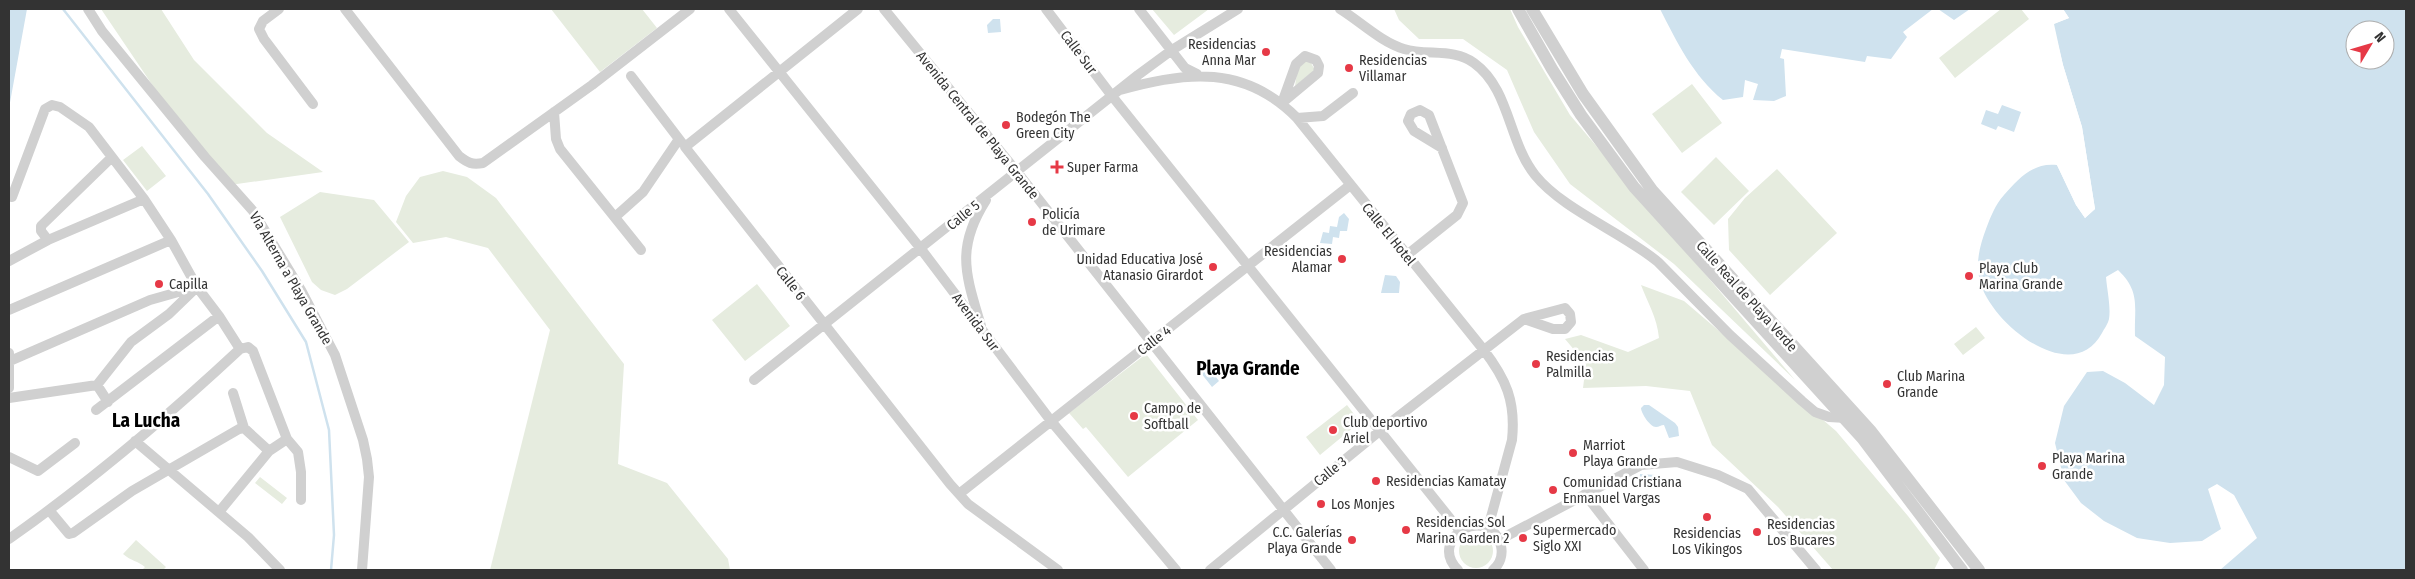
<svg xmlns="http://www.w3.org/2000/svg" width="2415" height="579" viewBox="0 0 2415 579" font-family="'Fira Sans Condensed',sans-serif">
<rect width="100%" height="100%" fill="#fff"/>
<!-- green -->
<path fill="#e6ecdf" d="M101 9H161L194 60 267 133 323 172 230 185 176 120Z
M551 9H642L657 28 600 72Z
M1152 9H1209L1174 35Z
M1394 9H1510L1518 27 1570 115 1795 380 1674 264 1570 184 1534 132 1507 70 1463 39H1419L1399 20Z
M2001 9H2021L2029 19 1955 78 1939 58Z
M1306 61 1311 63 1315 70 1295 86 1298 66Z
M1692 84 1722 123 1682 153 1652 114Z
M142 146 166 176 147 191 123 160Z
M1716 157 1749 191 1714 225 1681 192Z
M1777 169 1837 233 1770 295 1729 250 1728 219 1745 198Z
M443 171 467 177 496 198 624 364 618 464 667 483 728 559 730 570H490L550 330 488 248 446 237 413 243 396 222 406 196 420 177Z
M320 192 374 200 409 242 347 289 335 295 321 290 312 282 280 217Z
M757 284 790 326 745 361 712 320Z
M1641 285 1684 301 1836 431 1908 516 1940 558 1934 570H1833L1778 507 1712 445 1690 391 1646 386 1583 388 1586 364 1565 339 1581 335 1628 352 1659 338C1657 317 1648 304 1641 285Z
M1976 327 1985 338 1963 355 1954 344Z
M1146 354 1198 420 1128 477 1086 427 1083 429 1069 413Z
M1347 405 1360 422 1320 455 1306 437Z
M260 477 287 498 282 504 255 483Z
M1459 551a17 17 0 1 1 34 0a17 17 0 1 1-34 0Z
M136 540 166 567 163 570H142L145 567C138 561 131 561 123 554Z"/>
<!-- water -->
<path fill="#cfe2ee" fill-rule="evenodd" d="M9 9H27L9 108Z
M1660 9H1933L1903 32 1907 37 1891 59 1867 56 1865 62 1782 49 1780 58 1784 59 1786 96 1774 101 1753 100 1758 84 1745 80 1743 97 1723 100C1693 76 1677 42 1660 9Z
M1938 9H1970L1954 20Z
M2063 9H2406V570H2220L2257 538 2234 495 2217 484 2208 489 2221 529 2202 541 2170 543 2137 538 2104 521 2081 503 2064 480 2055 443 2064 406 2087 372 2103 371 2125 383 2154 405 2164 385 2165 357 2135 336C2134 307 2141 292 2118 270L2106 277C2107 290 2111 307 2109 319 2108 324 2104 329 2102 333 2072 389 1990 323 1980 281 1975 263 1980 245 1986 229 1991 216 1995 205 2004 195 2018 179 2033 162 2057 165L2076 205 2085 218 2095 209 2082 127 2063 65 2053 24 2069 18ZM2355 30H2385V60H2355Z
M993 19H1000L1001 32 988 33 987 25Z
M2002 105 2021 112 2014 132 1998 126 1996 130 1981 124 1986 110 1998 114Z
M1344 213 1349 219 1347 231H1340L1339 238 1333 237 1332 244 1320 243 1323 232 1329 233 1330 226 1337 227 1339 217Z
M1385 275 1396 276 1400 282 1399 293H1381Z
M1198 360 1204 361V369H1210L1219 381 1212 387 1197 368Z
M1644 405H1649L1675 423 1678 427 1679 436 1669 438 1664 425C1661 425 1659 427 1656 427 1650 427 1641 413 1641 408Z
M1640 474 1656 475V486H1639Z"/>
<!-- pier -->
<path fill="#fff" d="M2061 9H2063L2069 18 2054 24 2063 65 2082 127 2095 209 2085 218 2076 205 2057 165V162L2085 215 2092 208 2080 127 2061 66 2051 24 2065 17Z"/>
<g fill="none" stroke-linecap="round" stroke-linejoin="round">
<!-- stream -->
<path stroke="#cfe2ee" stroke-width="2.5" d="M63 9 208 194 262 271 306 342 329 430 334 535 331 570"/>
<!-- minor -->
<path stroke="#d0d0d0" stroke-width="10" d="M88 9 102 31 205 157 253 211 301 290 335 355 363 440 367 459 369 477 362 570
M279 9 263 21 259 29 264 39 313 104
M345 9 459 156C468 163 472 165 483 163L592 85 690 9
M729 9 921 249 1051 421 1176 570
M858 9 685 147 950 484 968 504 1058 570
M884 9 1017 172 1331 570
M1046 9 1112 96 1460 531
M1139 9 1185 68 1197 74
M1340 9C1361 22 1381 42 1404 49 1427 56 1454 48 1474 63 1510 89 1508 141 1535 175 1563 210 1622 232 1658 262L1730 335 1802 401 1815 412 1829 417 1846 418
M1305 56 1316 60 1319 66 1318 73 1282 103 1296 64Z
M631 76 682 143
M1120 90C1186 71 1245 65 1297 118L1483 349C1506 379 1516 401 1512 440L1488 528
M554 112 556 139 560 149 641 250
M1297 118 1323 116 1353 93
M12 197 45 109 52 105 60 107 89 127 144 199 171 240 197 287 219 316 240 349 248 347 253 351 287 439 298 452 301 472V500
M615 217 643 192 679 139
M48 240 41 231V226L111 158
M1407 255 1457 215 1463 203 1429 115 1420 110 1411 114 1408 121 1414 131 1442 148
M9 261 48 240 144 199
M9 310 171 240
M981 326C966 275 955 249 986 200
M9 353V388
M10 361 150 300 196 287
M754 380 1138 75 1172 50 1238 9
M97 385 108 402
M233 393 244 428
M9 398 97 385 131 342 169 314 197 287
M96 410 219 316
M135 441 248 537 280 570
M9 457 38 471 75 443
M959 494 1349 186
M1585 494 1644 570
M49 510 69 534 73 533 132 491 239 429 244 428 269 451
M219 512 269 451 287 439
M9 539C90 482 167 417 240 349
M1499 540 1641 465 1677 462 1718 475 1748 489 1816 570
M1210 570 1381 430 1524 319 1565 308 1570 314 1571 322 1565 329H1553L1524 319
M1458 570C1426 538 1489 502 1501 546 1503 555 1500 564 1493 570"/>
<!-- tertiary -->
<path stroke="#d0d0d0" stroke-width="12" d="M1518 9 1552 69 1581 115 1634 187 1862 438 1962 570
M1532 9 1583 94 1652 190 1870 430 1979 570"/>
</g>
<!-- markers -->
<g fill="#e63946" stroke="#fff" stroke-width="2">
<circle cx="1266" cy="52" r="5"/>
<circle cx="1349" cy="68" r="5"/>
<circle cx="1006" cy="125" r="5"/>
<path d="M1054.5 159.5h5v5h5v5h-5v5h-5v-5h-5v-5h5z"/>
<circle cx="1032" cy="222" r="5"/>
<circle cx="1342" cy="259" r="5"/>
<circle cx="1213" cy="267" r="5"/>
<circle cx="1969" cy="276" r="5"/>
<circle cx="159" cy="284" r="5"/>
<circle cx="1536" cy="364" r="5"/>
<circle cx="1887" cy="384" r="5"/>
<circle cx="1134" cy="416" r="5"/>
<circle cx="1333" cy="430" r="5"/>
<circle cx="1573" cy="453" r="5"/>
<circle cx="2042" cy="466" r="5"/>
<circle cx="1376" cy="481" r="5"/>
<circle cx="1553" cy="490" r="5"/>
<circle cx="1321" cy="504" r="5"/>
<circle cx="1707" cy="517" r="5"/>
<circle cx="1406" cy="530" r="5"/>
<circle cx="1757" cy="532" r="5"/>
<circle cx="1523" cy="538" r="5"/>
<circle cx="1352" cy="540" r="5"/>
</g>
<g text-anchor="middle" stroke-width="5" stroke-linejoin="round" paint-order="stroke">
<!-- poi labels -->
<g font-size="14" fill="#333" stroke="#fff" text-anchor="start">
<text x="1256" y="49" text-anchor="end">Residencias<tspan x="1256" dy="16">Anna Mar</tspan></text>
<text x="1359" y="65">Residencias<tspan x="1359" dy="16">Villamar</tspan></text>
<text x="1016" y="122">Bodegón The<tspan x="1016" dy="16">Green City</tspan></text>
<text x="1067" y="172">Super Farma</text>
<text x="1042" y="219">Policía<tspan x="1042" dy="16">de Urimare</tspan></text>
<text x="1332" y="256" text-anchor="end">Residencias<tspan x="1332" dy="16">Alamar</tspan></text>
<text x="1203" y="264" text-anchor="end">Unidad Educativa José<tspan x="1203" dy="16">Atanasio Girardot</tspan></text>
<text x="1979" y="273">Playa Club<tspan x="1979" dy="16">Marina Grande</tspan></text>
<text x="169" y="289">Capilla</text>
<text x="1546" y="361">Residencias<tspan x="1546" dy="16">Palmilla</tspan></text>
<text x="1897" y="381">Club Marina<tspan x="1897" dy="16">Grande</tspan></text>
<text x="1144" y="413">Campo de<tspan x="1144" dy="16">Softball</tspan></text>
<text x="1343" y="427">Club deportivo<tspan x="1343" dy="16">Ariel</tspan></text>
<text x="1583" y="450">Marriot<tspan x="1583" dy="16">Playa Grande</tspan></text>
<text x="2052" y="463">Playa Marina<tspan x="2052" dy="16">Grande</tspan></text>
<text x="1386" y="486">Residencias Kamatay</text>
<text x="1563" y="487">Comunidad Cristiana<tspan x="1563" dy="16">Enmanuel Vargas</tspan></text>
<text x="1331" y="509">Los Monjes</text>
<text x="1416" y="527">Residencias Sol<tspan x="1416" dy="16">Marina Garden 2</tspan></text>
<text x="1767" y="529">Residencias<tspan x="1767" dy="16">Los Bucares</tspan></text>
<text x="1533" y="535">Supermercado<tspan x="1533" dy="16">Siglo XXI</tspan></text>
<text x="1342" y="537" text-anchor="end">C.C. Galerías<tspan x="1342" dy="16">Playa Grande</tspan></text>
<text x="1707" y="538" text-anchor="middle">Residencias<tspan x="1707" dy="16">Los Vikingos</tspan></text>
</g>
<!-- street labels -->
<g font-size="14" fill="#333" stroke="#fff">
<text transform="translate(1079 52) rotate(53)" y="5">Calle Sur</text>
<text transform="translate(978 125) rotate(51)" y="5">Avenida Central de Playa Grande</text>
<text transform="translate(963 215) rotate(-39)" y="5">Calle 5</text>
<text transform="translate(1389 234) rotate(51)" y="5">Calle El Hotel</text>
<text transform="translate(291 278) rotate(60)" y="5">Vía Alterna a Playa Grande</text>
<text transform="translate(791 283) rotate(52)" y="5">Calle 6</text>
<text transform="translate(1747 296) rotate(48)" y="5">Calle Real de Playa Verde</text>
<text transform="translate(976 322) rotate(53)" y="5">Avenida Sur</text>
<text transform="translate(1154 340) rotate(-38)" y="5">Calle 4</text>
<text transform="translate(1330 471) rotate(-39)" y="5">Calle 3</text>
</g>
<!-- district labels -->
<g font-size="19" font-weight="bold" fill="#000" stroke="#fff">
<text x="1248" y="375">Playa Grande</text>
<text x="146" y="427">La Lucha</text>
</g>
</g>
<!-- border -->
<rect width="2415" height="579" fill="none" stroke="#333333" stroke-width="20"/>
<!-- north arrow -->
<g transform="translate(2370 45) rotate(52)"><circle r="24" fill="#ffffff" stroke="#adadad"/>
<path d="M0-4L9 19L0 12L-9 19Z" fill="#e63946"/>
<text y="-8" font-size="14" font-weight="bold" text-anchor="middle" fill="#333333">N</text>
</g>
</svg>
